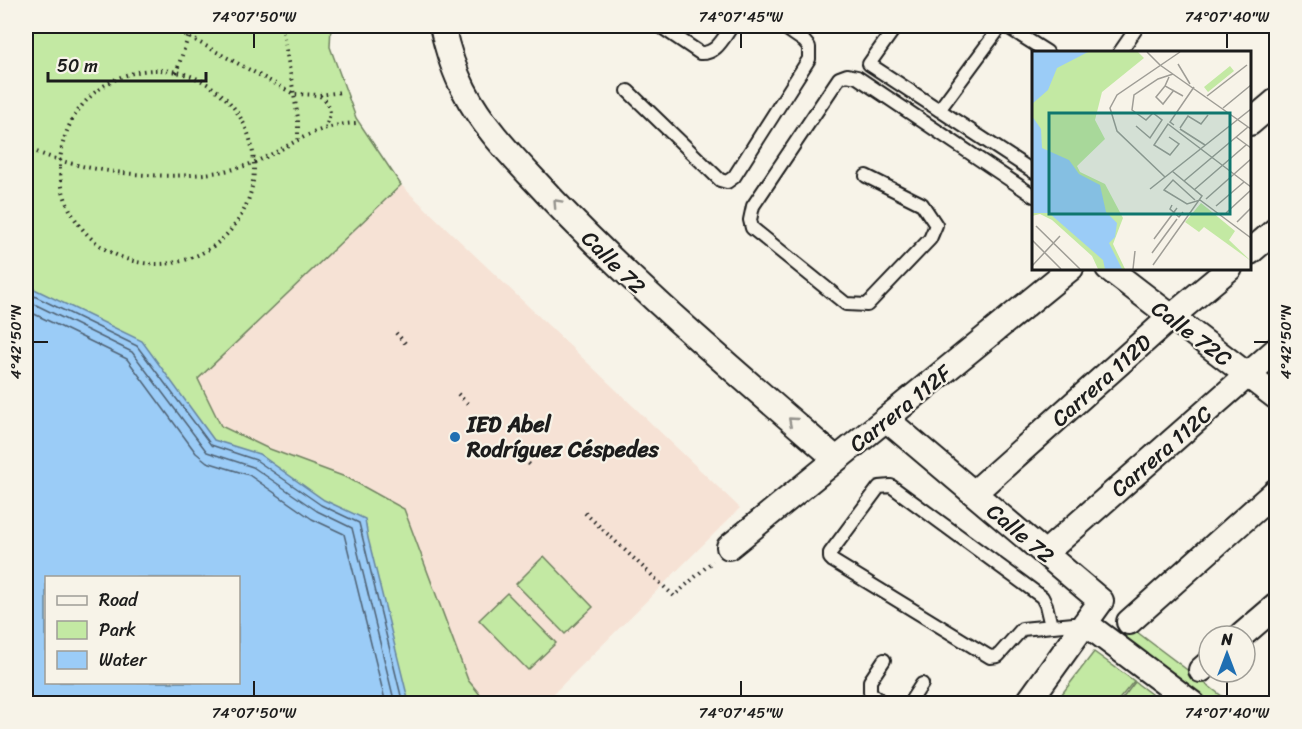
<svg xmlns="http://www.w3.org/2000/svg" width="1302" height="729" viewBox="0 0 1302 729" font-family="Sriracha,sans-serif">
<rect width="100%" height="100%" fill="#f7f3e8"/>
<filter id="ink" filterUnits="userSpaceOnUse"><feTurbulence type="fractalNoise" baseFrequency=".0167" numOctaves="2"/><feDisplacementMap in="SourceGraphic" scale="12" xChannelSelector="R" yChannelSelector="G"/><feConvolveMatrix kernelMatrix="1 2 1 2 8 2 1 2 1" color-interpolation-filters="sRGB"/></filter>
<g filter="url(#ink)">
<!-- built -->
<path fill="#f6e2d5" d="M401 185 740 508 544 703H487L468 680 404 509 347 478 267 448 221 426 198 379Z"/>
<!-- green -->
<path fill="#c3e9a3" stroke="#708260" stroke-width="1.5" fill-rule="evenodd" d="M26 26H331L330 47 356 118 401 185 198 379 221 426 267 448 348 478 404 509 468 680 487 703H26ZM46 578H238V682H46Z
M544 556 593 607 565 634 516 584Z
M507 593 556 643 528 670 479 620Z
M1129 626 1231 703H1204L1120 639Z
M1094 652 1134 681 1116 703H1055Z
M1135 682 1163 703H1119Z"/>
<!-- water -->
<path fill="#9bccf7" stroke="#68869f" stroke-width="1.5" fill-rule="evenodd" d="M26 285 142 341 214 440 259 454 324 500 365 519 368 538 409 703H26ZM46 578H238V682H46Z"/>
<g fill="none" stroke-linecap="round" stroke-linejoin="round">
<!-- shore -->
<path stroke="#4f6274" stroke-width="1.5" d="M26 292 137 346 211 445 256 460 321 505 359 523 403 704
M26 300 132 352 207 452 253 467 317 511 352 528 395 704
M26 310 127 359 196 453 207 462 249 475 312 519 344 534 386 704"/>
<defs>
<path id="service" d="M660 26 700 53C717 54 723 38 732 26
M896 26 869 64 1034 172
M1006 26 1047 52
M1120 52 1138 26
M628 91 720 180 727 182 734 177 809 59V47L804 41 782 26
M939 110 1001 26
M866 176 922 204 936 225 930 239 867 305 846 304 752 228 750 220 753 206 839 78 847 75 857 77 1034 196
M1051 626 1046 605 1042 597 891 486 879 487 830 553V558L833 561 990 657 998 656 1022 629 1084 623
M884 660 870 681V692L884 704
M909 704 922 684"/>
<path id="minor" d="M442 26C447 48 453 69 464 90 484 130 522 166 552 199 641 292 739 375 836 459
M1250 123 1276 101
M1250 252 1276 230
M1108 268 1276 397
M886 419 1101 601 1027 704
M974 493 1171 317 1230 268
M729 547 1071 268
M1045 553 1276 350
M1129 622 1276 491
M1085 623 1193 704
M1241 636 1276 606
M1201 670 1209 663"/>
</defs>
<!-- service casing -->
<use href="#service" stroke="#1c1c1c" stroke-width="16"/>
<!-- minor casing -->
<use href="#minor" stroke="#1c1c1c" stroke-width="28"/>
<!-- path -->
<path stroke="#1c1c1c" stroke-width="4" stroke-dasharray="1.5 4.5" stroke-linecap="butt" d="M169 26 294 94 319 95 342 92
M282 26 298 118V139
M60 167a97 97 0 1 1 194 0a97 97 0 1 1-194 0Z
M176 73 192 26
M320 96C332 104 332 115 325 127
M26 147C80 175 192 186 250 164 291 148 309 126 356 123
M396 333 406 344
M458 394 468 404
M520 455 530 465
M585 513 674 596 713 561"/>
<!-- service -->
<use href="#service" stroke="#f7f3e8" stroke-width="12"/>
<!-- minor -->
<use href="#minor" stroke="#f7f3e8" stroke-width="24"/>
</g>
<!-- one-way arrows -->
<defs><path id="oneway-chevron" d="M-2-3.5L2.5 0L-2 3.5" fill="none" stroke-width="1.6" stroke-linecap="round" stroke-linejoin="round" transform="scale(1.5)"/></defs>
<g stroke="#94928c">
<use href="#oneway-chevron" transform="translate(557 203) rotate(-133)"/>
<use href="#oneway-chevron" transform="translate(792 421) rotate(-139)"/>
</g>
</g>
<!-- ticks -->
<path fill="none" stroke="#1c1c1c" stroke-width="2" d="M254 33V48M741 33V48M1227 33V48M33 342H48M1254 342H1269M254 681V696M741 681V696M1227 681V696"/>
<!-- markers -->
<circle fill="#1f6fb2" stroke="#f7f3e8" stroke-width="2" cx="455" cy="437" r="6"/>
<g text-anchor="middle" stroke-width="4.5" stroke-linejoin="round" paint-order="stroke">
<!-- street labels -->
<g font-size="22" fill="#1c1c1c" stroke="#f7f3e8">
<text transform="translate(614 262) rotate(45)" y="8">Calle 72</text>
<text transform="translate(1192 333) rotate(37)" y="8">Calle 72C</text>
<text transform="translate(1101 380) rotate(-42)" y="8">Carrera 112D</text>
<text transform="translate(900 408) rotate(-39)" y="8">Carrera 112F</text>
<text transform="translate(1161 451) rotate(-41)" y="8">Carrera 112C</text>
<text transform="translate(1021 533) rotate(40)" y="8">Calle 72</text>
</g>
<!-- poi labels -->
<g font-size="22" font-weight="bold" fill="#1c1c1c" stroke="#f7f3e8" text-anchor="start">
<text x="467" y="432">IED Abel<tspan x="467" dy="25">Rodríguez Céspedes</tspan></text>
</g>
</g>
<!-- overview -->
<g transform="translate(1032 51)">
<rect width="219" height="219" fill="#f7f3e8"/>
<path d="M0 1H106L112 7 70 41 63 69 73 88 45 115 48 121 73 133 91 167 81 193 93 218H66L60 205 20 169 8 163 0 165ZM198 15 202 20 176 41 172 36ZM169 152 203 180 197 189 219 210 172 176 167 181 153 171Z" fill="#c3e9a3"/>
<path d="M0 1H56L25 17 16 39 0 53ZM0 65 9 78 10 97 37 109 47 123 68 134 74 161 85 172 83 186 77 192 90 218H73L71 209 17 162H0Z" fill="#9bccf7"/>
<path fill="none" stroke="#9f9d96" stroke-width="1.5" d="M115 1 128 14 219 78M146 13 158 33M137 26 133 35 151 45M133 35 124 46 131 53 142 39M175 45 215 14M191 57 219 34M142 74 138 71 162 36M104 75 118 87 130 69 121 62 114 69 100 59 102 44 126 28 141 23M148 77 156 65 169 73 176 64M148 78 173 94M137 86 147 93 138 104 122 94 136 73 219 136M204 86 219 97M133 126 85 80 78 57 85 44 148 1M152 130 216 76M118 138 219 58M162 139 214 94M174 148 219 108M163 149 141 129 132 139 155 153 168 149 219 187M140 154 138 158 147 166 151 161M184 155 212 131M194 162 219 139M205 171 219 157M4 175 48 218M122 188 145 157M0 189 29 218M120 202 145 168M121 214 170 145 140 120M0 215 28 185M101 218 103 200"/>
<path fill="#0f766e" fill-opacity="0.15" stroke="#0f766e" stroke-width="3" d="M17 62H198V163H17Z"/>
<rect width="219" height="219" fill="none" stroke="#1c1c1c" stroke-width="3"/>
</g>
<!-- margin -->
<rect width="1302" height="729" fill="none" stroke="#f7f3e8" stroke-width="66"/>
<!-- legend -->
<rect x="45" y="576" width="195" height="108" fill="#f7f3e8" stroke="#9f9d96" stroke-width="1.5"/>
<rect x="57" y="596" width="30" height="9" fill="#f7f3e8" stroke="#9f9d96" stroke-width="1.5"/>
<text x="99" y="606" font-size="18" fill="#1c1c1c">Road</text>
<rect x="57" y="621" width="30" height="18" fill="#c3e9a3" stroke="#9f9d96" stroke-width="1.5"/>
<text x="99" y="636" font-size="18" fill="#1c1c1c">Park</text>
<rect x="57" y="651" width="30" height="18" fill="#9bccf7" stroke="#9f9d96" stroke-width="1.5"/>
<text x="99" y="666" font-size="18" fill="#1c1c1c">Water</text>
<!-- north arrow -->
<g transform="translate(1227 654)"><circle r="28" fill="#f7f3e8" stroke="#9f9d96" stroke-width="1.5"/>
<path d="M0-4.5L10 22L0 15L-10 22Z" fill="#1f6fb2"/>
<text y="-9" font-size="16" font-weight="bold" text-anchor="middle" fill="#1c1c1c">N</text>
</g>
<!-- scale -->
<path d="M48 72v9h158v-9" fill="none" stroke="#1c1c1c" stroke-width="3"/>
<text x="57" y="72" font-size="18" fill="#1c1c1c" stroke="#f7f3e8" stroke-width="4.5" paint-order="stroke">50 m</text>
<rect x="33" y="33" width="1236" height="663" fill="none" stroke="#1c1c1c" stroke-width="2"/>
<g font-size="15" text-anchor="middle" fill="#1c1c1c">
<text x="254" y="22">74°07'50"W</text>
<text x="741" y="22">74°07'45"W</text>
<text x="1227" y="22">74°07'40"W</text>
<text transform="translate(16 342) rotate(-90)" y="5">4°42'50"N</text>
<text transform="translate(1286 342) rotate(-90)" y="5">4°42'50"N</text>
<text x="254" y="718">74°07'50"W</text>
<text x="741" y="718">74°07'45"W</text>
<text x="1227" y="718">74°07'40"W</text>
</g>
</svg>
